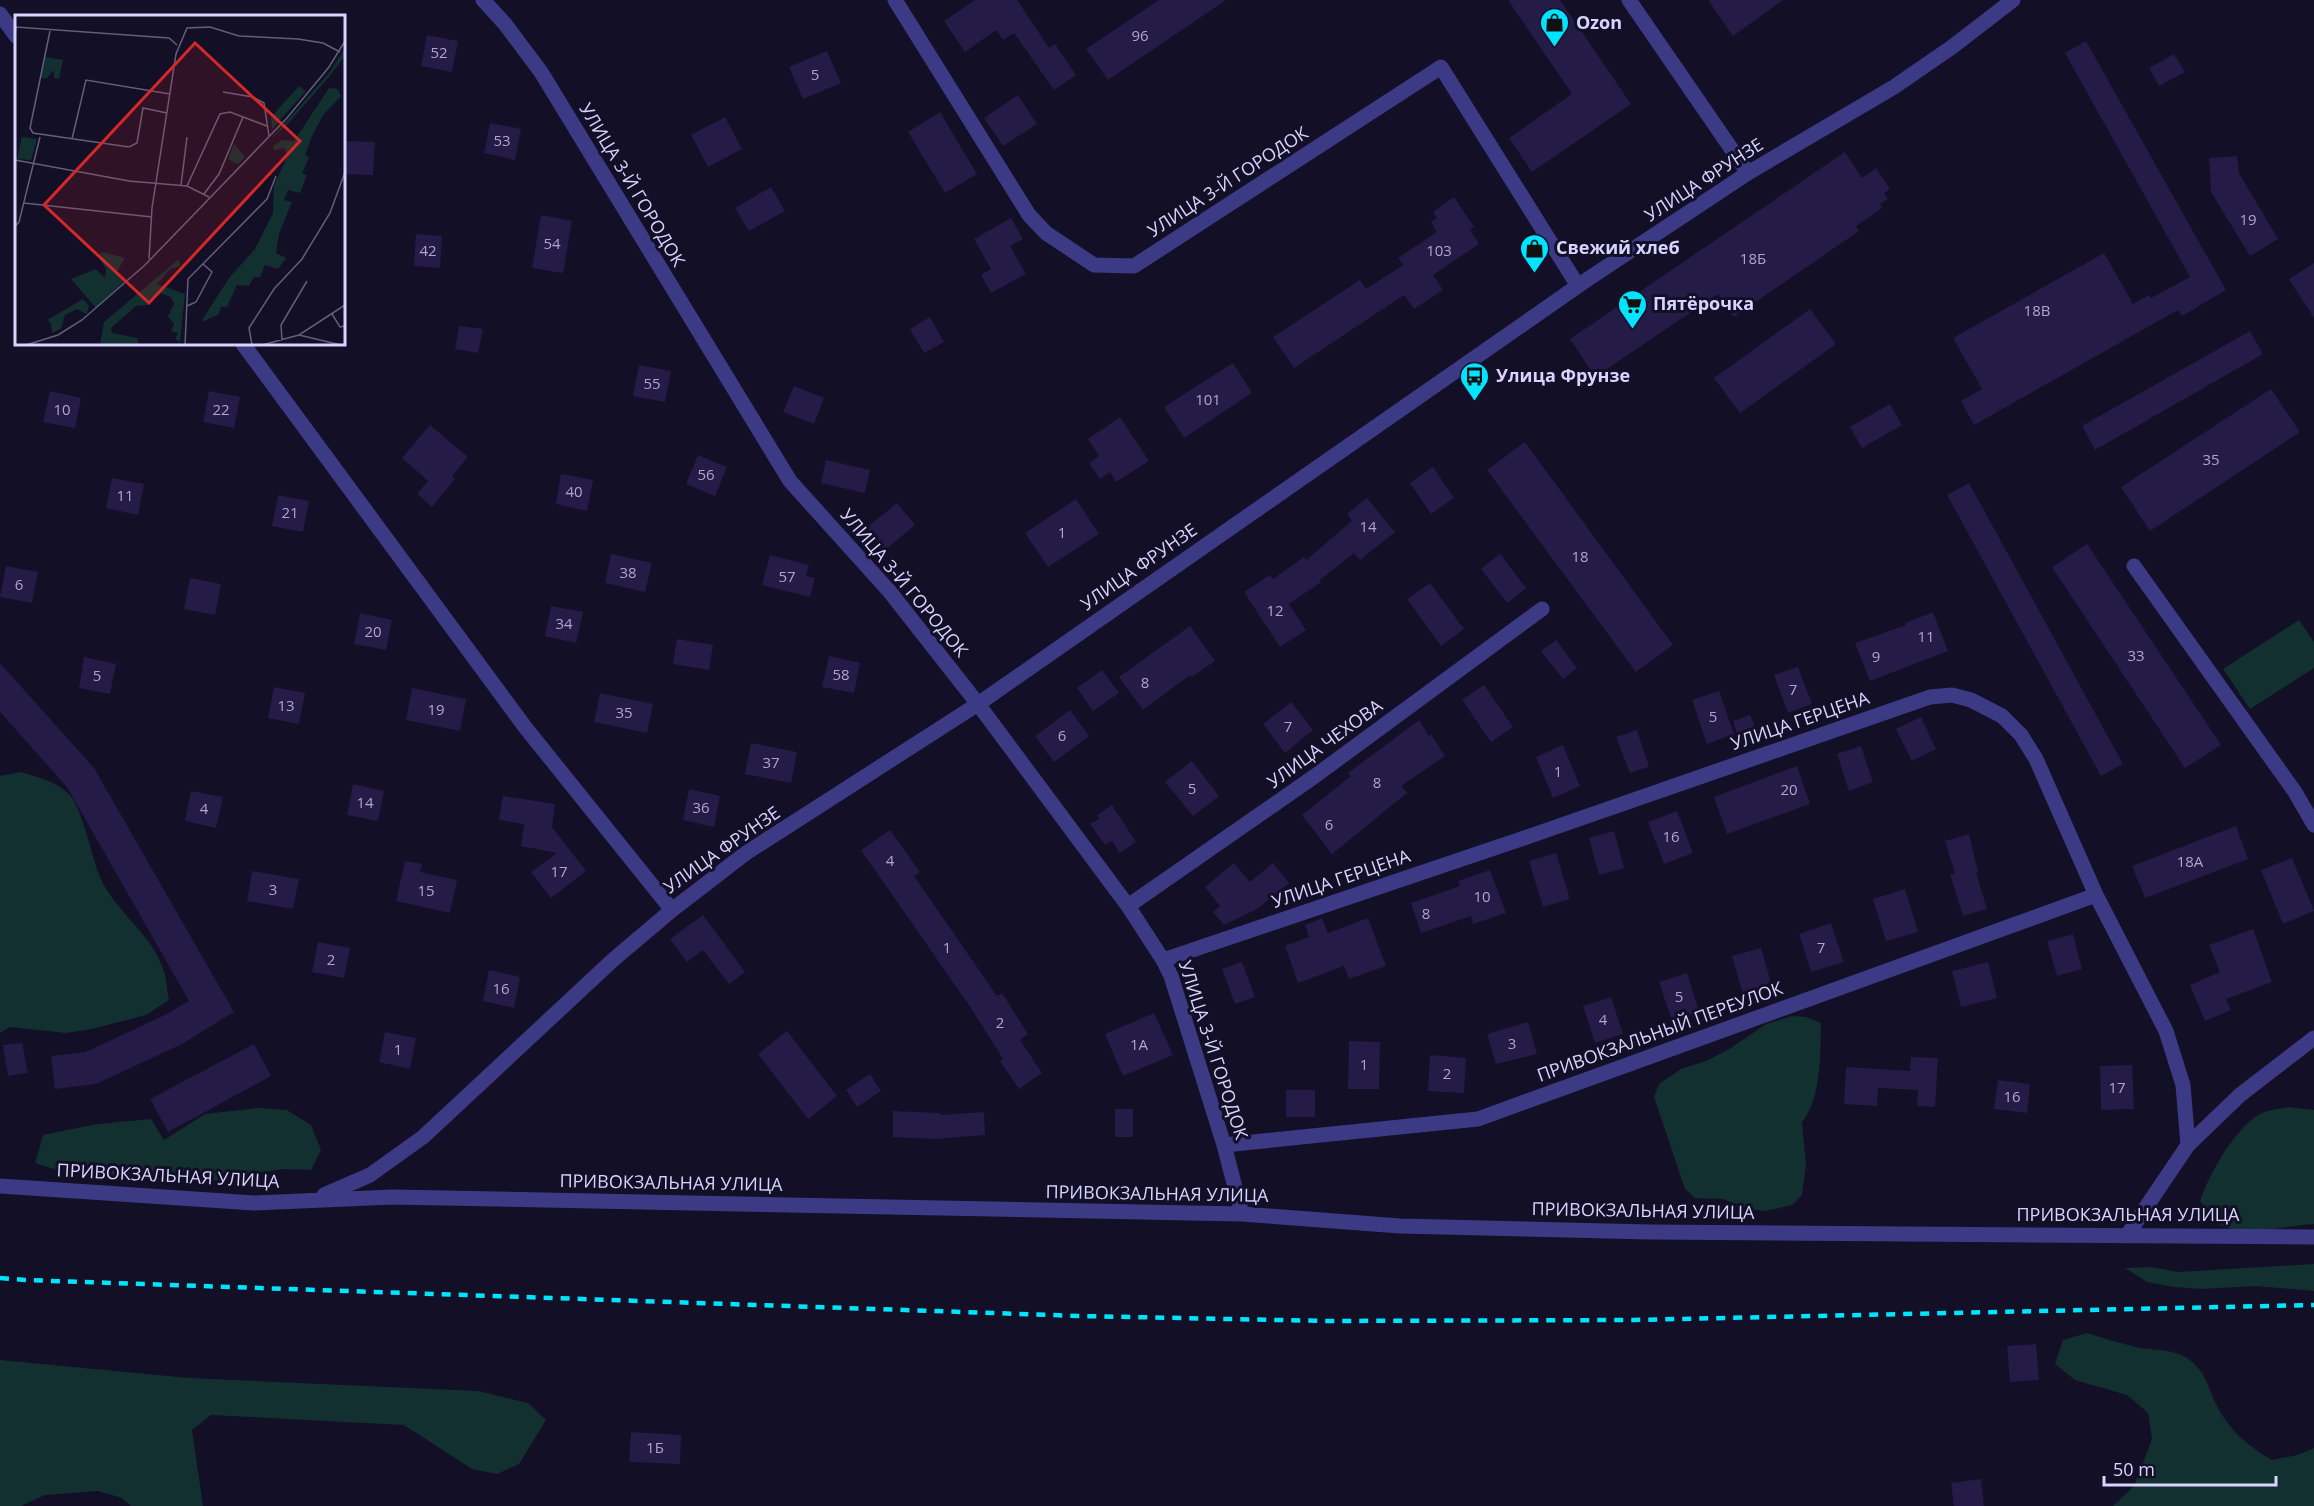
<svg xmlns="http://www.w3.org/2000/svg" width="2314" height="1506" viewBox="0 0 2314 1506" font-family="'Open Sans',sans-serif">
<rect width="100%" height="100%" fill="#130f26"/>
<!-- green -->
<path fill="#12302f" d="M2299 620 2314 642V668L2250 709 2223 669Z
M20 772C37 777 57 781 70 795 82 808 92 858 100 877 115 912 154 935 164 972 167 981 167 991 169 1000L146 1015 92 1029 66 1033 10 1027 0 1033V776Z
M1792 1016 1806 1017 1821 1023C1820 1057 1822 1094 1802 1123L1806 1165 1802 1195 1792 1205 1765 1211 1749 1209 1723 1199 1695 1198 1685 1189 1654 1097 1659 1084 1681 1069 1706 1061 1731 1048 1766 1024Z
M2288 1107 2314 1110V1224C2286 1225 2236 1241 2214 1220 2209 1214 2205 1207 2200 1201 2210 1173 2233 1130 2260 1114 2268 1110 2279 1109 2288 1107Z
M258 1108 287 1110 311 1125 321 1150 311 1170 283 1169 201 1183 63 1172 35 1163 43 1135 97 1124 151 1119 164 1140 205 1114Z
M2314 1264V1291L2256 1286 2201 1289 2174 1287 2147 1282 2125 1268 2151 1267 2178 1272Z
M2087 1333C2103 1338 2119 1343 2136 1347 2155 1351 2177 1348 2192 1362 2208 1376 2208 1389 2217 1406 2229 1430 2249 1447 2272 1460L2297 1455 2314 1448V1506H2113L2134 1486 2152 1439 2148 1413 2127 1395 2075 1380 2055 1364 2063 1340Z
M0 1360 189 1378 478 1391 528 1403 546 1420 519 1464 497 1474 472 1469 404 1425 211 1415 192 1430 203 1506H131L122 1498 98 1491 45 1495 21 1506H0Z"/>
<!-- building -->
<path fill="#241b47" d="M975 0H1017L1049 48 1055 44 1076 75 1054 90 1014 33 1003 40 996 30 965 52 944 21Z
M1159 0H1226L1108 80 1086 49Z
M1508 0H1560L1631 104 1532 172 1509 138 1572 94Z
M1708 0H1783L1733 36Z
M427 35 458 41 452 72 421 66Z
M2086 41 2226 290 2182 316 2178 310 1974 425 1961 401 1982 389 1953 338 2104 253 2133 304 2149 295 2151 298 2190 277 2065 53Z
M827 51 841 83 803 99 789 67Z
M2174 54 2185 72 2159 86 2149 68Z
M1018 95 1037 124 1003 146 984 118Z
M940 112 977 174 945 193 908 132Z
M725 117 742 149 708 167 691 135Z
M490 123 521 129 515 160 484 153Z
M344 141 375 142 373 175 344 174Z
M1845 152 1862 178 1876 168 1890 189 1884 193 1888 199 1880 204 1882 208 1856 226 1859 231 1734 317 1718 294 1595 377 1570 339Z
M2237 156 2239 173 2278 239 2250 256 2211 192 2209 158Z
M771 187 785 211 749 231 735 208Z
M1454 197 1474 227 1470 230 1479 244 1433 275 1443 290 1414 309 1404 295 1294 368 1273 337 1360 280 1366 289 1403 265 1398 258 1437 232 1431 222 1437 218 1433 212Z
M541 215 572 221 563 273 532 268Z
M1011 218 1023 239 1010 246 1026 274 991 293 981 275 991 269 974 239Z
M416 234 442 236 440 268 414 266Z
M2314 263V318L2289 279Z
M1810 309 1836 344 1740 413 1714 378Z
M930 317 944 342 924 353 910 329Z
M459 326 483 329 478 353 455 349Z
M2250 331 2263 354 2095 450 2082 426Z
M1233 363 1252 393 1184 438 1164 407Z
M639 365 671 371 665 402 633 396Z
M794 386 824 398 814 424 783 412Z
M2271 389 2300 432 2150 531 2121 487Z
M50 391 81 398 75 428 43 422Z
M209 391 240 397 234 428 203 422Z
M1890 404 1902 425 1862 448 1850 427Z
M1120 417 1149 461 1116 482 1110 472 1100 479 1089 463 1099 456 1088 439Z
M430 425 468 457 452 476 455 479 432 507 417 494 428 481 402 458Z
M1525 442 1673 645 1636 672 1487 470Z
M698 455 727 467 715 496 686 484Z
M826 460 870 470 865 493 821 483Z
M1433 467 1454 498 1431 514 1410 483Z
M561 474 593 480 587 511 556 504Z
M112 478 144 484 138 515 106 508Z
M1969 483 2123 764 2101 776 1947 495Z
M278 495 309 501 303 532 272 526Z
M1367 498 1395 532 1360 560 1354 553 1320 580 1321 582 1289 604 1306 630 1280 647 1244 592 1270 575 1273 579 1304 557 1306 560 1352 521 1347 514Z
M1076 499 1099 534 1048 567 1025 533Z
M897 503 915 525 883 552 865 529Z
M2087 544 2221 745 2185 768 2052 567Z
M611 554 652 563 645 592 605 583Z
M1500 554 1526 588 1507 603 1481 569Z
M770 555 809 565 806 576 815 578 810 597 762 585Z
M6 566 38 572 32 603 0 597Z
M190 578 221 584 215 615 184 609Z
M1430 583 1464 629 1441 646 1407 599Z
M551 606 583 612 576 643 545 636Z
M1933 612 1948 651 1870 681 1855 643 1906 625 1905 623Z
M360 613 392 620 386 650 354 644Z
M1190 626 1215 661 1191 677 1190 675 1143 710 1119 677Z
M677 639 713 645 709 670 673 664Z
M1556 640 1577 668 1563 679 1541 651Z
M829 656 860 663 854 693 822 687Z
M84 657 116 664 110 694 79 688Z
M0 663 94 768 234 1012 182 1044 96 1084 55 1089 51 1056 86 1052 167 1014 189 1001 67 787 0 712Z
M1798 667 1812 704 1788 713 1774 675Z
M1102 670 1119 693 1093 711 1077 688Z
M1484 685 1513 727 1491 742 1462 700Z
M274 687 305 693 299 724 268 718Z
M412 688 466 699 460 731 406 720Z
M1719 691 1734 734 1707 744 1692 700Z
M600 693 653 704 647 733 594 722Z
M1291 702 1313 730 1285 753 1263 724Z
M1070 710 1089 736 1054 762 1035 736Z
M1750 715 1758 735 1740 742 1733 721Z
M1921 717 1936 749 1912 761 1896 729Z
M1419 720 1429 736 1431 734 1445 756 1401 786 1407 793 1332 854 1302 815 1351 776 1348 773Z
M1637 730 1649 767 1630 773 1616 737Z
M751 743 797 752 791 783 745 774Z
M1563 745 1580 786 1553 798 1536 757Z
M1861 746 1873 782 1849 791 1837 754Z
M1192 761 1219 796 1193 816 1165 782Z
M1797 766 1810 804 1727 834 1714 797Z
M353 784 384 791 378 821 347 815Z
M689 789 720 796 714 827 683 820Z
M191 791 223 797 216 828 185 821Z
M503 796 555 804 552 827 586 871 551 898 531 872 557 853 521 846 524 824 499 820Z
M1112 805 1136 842 1120 853 1112 841 1105 845 1090 824 1099 819 1097 815Z
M1677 811 1693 853 1664 864 1648 822Z
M2236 826 2248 859 2145 898 2132 866Z
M890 830 920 872 914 876 997 996 1002 993 1028 1034 1020 1040 1042 1073 1019 1089 1000 1061 1003 1059 973 1011 861 850Z
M1614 831 1624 868 1599 875 1589 838Z
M1969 834 1978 872 1976 873 1987 909 1963 916 1950 875 1955 873 1945 841Z
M1556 853 1570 899 1543 907 1529 861Z
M2292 858 2314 911 2283 924 2261 870Z
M405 861 422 864 420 872 457 880 450 913 396 901Z
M1234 863 1250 882 1273 863 1289 883 1257 909 1224 925 1213 912 1220 906 1205 887Z
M1490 870 1506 913 1473 924 1471 916 1421 933 1411 903 1460 886 1458 881Z
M252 871 299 879 293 909 247 901Z
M1905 889 1918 932 1886 941 1873 899Z
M703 915 745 972 729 984 703 950 687 962 670 939Z
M1322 918 1328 933 1368 918 1386 966 1349 979 1344 966 1298 983 1285 946 1309 937 1305 925Z
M1831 923 1844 962 1811 972 1799 934Z
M2253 929 2272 982 2226 999 2231 1010 2205 1021 2190 985 2220 972 2209 945Z
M2073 934 2082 969 2057 976 2047 941Z
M318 942 350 948 344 978 312 972Z
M1761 948 1772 986 1743 994 1732 956Z
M1242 962 1255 997 1235 1004 1222 969Z
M1988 962 1997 998 1961 1007 1952 971Z
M489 970 520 977 514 1008 483 1001Z
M1687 973 1699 1012 1672 1021 1659 982Z
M1611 997 1623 1034 1595 1043 1583 1006Z
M1154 1013 1173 1055 1123 1076 1105 1034Z
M1528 1022 1537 1054 1496 1064 1487 1034Z
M787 1031 837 1096 808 1119 758 1054Z
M385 1032 416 1038 410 1069 379 1062Z
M1349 1041 1380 1042 1379 1089H1348Z
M22 1043 28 1073 8 1076 3 1045Z
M254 1044 271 1076 168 1132 150 1099Z
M1430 1055 1466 1058 1464 1093 1428 1091Z
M1911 1057 1938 1058 1935 1107 1917 1106 1918 1090 1878 1088 1877 1106 1844 1104 1846 1067 1910 1071Z
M2132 1065 2134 1109 2101 1110 2100 1066Z
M870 1074 881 1091 857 1107 846 1090Z
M1998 1080 2030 1084 2027 1113 1994 1109Z
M1286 1090H1315V1117H1286Z
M1115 1109H1133V1137H1115Z
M893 1111 940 1113V1115L984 1112 985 1135 935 1139 893 1137Z
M2036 1344 2039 1380 2010 1382 2007 1346Z
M631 1432 681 1435 680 1464 629 1462Z
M1981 1479 1984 1506H1954L1951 1483Z"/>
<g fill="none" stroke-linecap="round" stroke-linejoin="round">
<!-- minor -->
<path stroke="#3d3a85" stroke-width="15" d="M483 0 505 24 541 72 790 481 890 592 978 704 1128 906 1163 960 1171 976 1224 1145 1242 1214
M895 0 1029 215 1046 233 1094 265 1134 266 1441 67 1578 286
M1629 0 1748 173
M0 14 16 36
M243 344 525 727 672 910
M2134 566 2295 792 2314 825
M1128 906 1315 776 1542 609
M1163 960 1530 836 1930 697 1952 695 1971 700 2002 716 2021 735 2036 759 2096 895 2166 1031 2183 1085 2188 1145
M1224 1145 1478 1119 2096 895
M0 1186 254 1203 393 1197 1242 1214 1400 1226 1650 1232 2314 1237
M324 1195 370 1175 423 1137 614 959 672 910 746 853 978 704 1585 281 1748 173 1894 87 1952 47 2013 0
M2128 1234 2188 1145 2240 1095 2314 1038"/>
<!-- rail -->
<path stroke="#00e5ff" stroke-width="4.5" stroke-dasharray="9 8" stroke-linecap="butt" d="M0 1278 25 1280 1080 1316 1328 1321 1634 1320 2314 1305"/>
</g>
<!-- icons -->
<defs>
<symbol id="shop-pin" viewBox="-11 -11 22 30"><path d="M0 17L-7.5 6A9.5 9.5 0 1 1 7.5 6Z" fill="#00e5ff" stroke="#130f26"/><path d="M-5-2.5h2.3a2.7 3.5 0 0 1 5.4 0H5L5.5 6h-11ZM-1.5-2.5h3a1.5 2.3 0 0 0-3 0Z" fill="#111"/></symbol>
<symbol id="supermarket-pin" viewBox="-11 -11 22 30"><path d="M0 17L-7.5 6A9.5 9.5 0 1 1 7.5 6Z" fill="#00e5ff" stroke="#130f26"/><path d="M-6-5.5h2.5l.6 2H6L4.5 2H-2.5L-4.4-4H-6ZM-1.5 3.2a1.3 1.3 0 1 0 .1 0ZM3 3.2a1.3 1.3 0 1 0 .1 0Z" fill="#111"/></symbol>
<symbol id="bus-pin" viewBox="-11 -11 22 30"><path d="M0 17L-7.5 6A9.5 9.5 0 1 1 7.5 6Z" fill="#00e5ff" stroke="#130f26"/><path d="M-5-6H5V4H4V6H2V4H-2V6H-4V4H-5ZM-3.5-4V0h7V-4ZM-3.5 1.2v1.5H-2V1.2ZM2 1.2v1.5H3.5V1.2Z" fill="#111"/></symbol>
</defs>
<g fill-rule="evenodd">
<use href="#shop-pin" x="1538" y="6" width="33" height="45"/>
<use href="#shop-pin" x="1518" y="232" width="33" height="45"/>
<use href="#supermarket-pin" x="1616" y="288" width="33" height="45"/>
<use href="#bus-pin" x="1458" y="360" width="33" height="45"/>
</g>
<g text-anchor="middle" stroke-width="6" stroke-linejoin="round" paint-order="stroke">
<!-- number labels -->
<g font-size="15" fill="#aca6d1">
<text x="1140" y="41">96</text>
<text x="439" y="58">52</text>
<text x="815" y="80">5</text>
<text x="502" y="146">53</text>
<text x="2248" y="225">19</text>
<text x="552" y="249">54</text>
<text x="428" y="256">42</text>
<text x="1439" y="256">103</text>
<text x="1753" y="264">18Б</text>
<text x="2037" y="316">18В</text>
<text x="652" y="389">55</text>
<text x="1208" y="405">101</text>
<text x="62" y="415">10</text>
<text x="221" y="415">22</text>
<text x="2211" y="465">35</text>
<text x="706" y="480">56</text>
<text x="574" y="497">40</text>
<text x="125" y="501">11</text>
<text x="290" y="518">21</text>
<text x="1368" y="532">14</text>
<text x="1062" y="538">1</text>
<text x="1580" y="562">18</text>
<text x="628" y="578">38</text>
<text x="787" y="582">57</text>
<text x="19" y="590">6</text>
<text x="1275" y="616">12</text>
<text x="564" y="629">34</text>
<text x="373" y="637">20</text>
<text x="1926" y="642">11</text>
<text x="2136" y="661">33</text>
<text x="1876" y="662">9</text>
<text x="841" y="680">58</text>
<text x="97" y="681">5</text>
<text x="1145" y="688">8</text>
<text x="1793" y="695">7</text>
<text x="286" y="711">13</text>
<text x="436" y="715">19</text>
<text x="624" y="718">35</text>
<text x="1713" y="722">5</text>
<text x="1288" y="732">7</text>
<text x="1062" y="741">6</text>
<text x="771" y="768">37</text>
<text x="1558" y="777">1</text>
<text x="1377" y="788">8</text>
<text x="1192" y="794">5</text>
<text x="1789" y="795">20</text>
<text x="365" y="808">14</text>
<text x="701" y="813">36</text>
<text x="204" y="814">4</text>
<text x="1329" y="830">6</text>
<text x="1671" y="842">16</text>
<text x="890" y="866">4</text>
<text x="2190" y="867">18А</text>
<text x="559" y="877">17</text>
<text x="273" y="895">3</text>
<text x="426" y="896">15</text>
<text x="1482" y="902">10</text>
<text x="1426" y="919">8</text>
<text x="947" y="953">1</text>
<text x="1821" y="953">7</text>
<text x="331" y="965">2</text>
<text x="501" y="994">16</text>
<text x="1679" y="1002">5</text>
<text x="1603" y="1025">4</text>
<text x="1000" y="1028">2</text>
<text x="1512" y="1049">3</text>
<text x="1139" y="1050">1А</text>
<text x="398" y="1055">1</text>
<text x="1364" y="1070">1</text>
<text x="1447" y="1079">2</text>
<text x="2117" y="1093">17</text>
<text x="2012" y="1102">16</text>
<text x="655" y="1453">1Б</text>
</g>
<!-- poi labels -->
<g font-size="18" font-weight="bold" fill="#d9d4ff" stroke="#130f26" text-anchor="start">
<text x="1576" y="29">Ozon</text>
<text x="1556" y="254">Свежий хлеб</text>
<text x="1653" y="310">Пятёрочка</text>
<text x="1496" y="382">Улица Фрунзе</text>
</g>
<!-- street labels -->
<g font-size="18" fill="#d9d4ff" stroke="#130f26">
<text transform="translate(1704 180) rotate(-33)" y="6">УЛИЦА ФРУНЗЕ</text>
<text transform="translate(1228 182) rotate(-33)" y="6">УЛИЦА 3-Й ГОРОДОК</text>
<text transform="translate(632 185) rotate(59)" y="6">УЛИЦА 3-Й ГОРОДОК</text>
<text transform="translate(1139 567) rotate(-35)" y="6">УЛИЦА ФРУНЗЕ</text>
<text transform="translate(904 583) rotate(50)" y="6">УЛИЦА 3-Й ГОРОДОК</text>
<text transform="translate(1800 721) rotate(-19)" y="6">УЛИЦА ГЕРЦЕНА</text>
<text transform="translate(1325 744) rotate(-36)" y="6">УЛИЦА ЧЕХОВА</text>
<text transform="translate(722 850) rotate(-35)" y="6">УЛИЦА ФРУНЗЕ</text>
<text transform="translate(1341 879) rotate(-19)" y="6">УЛИЦА ГЕРЦЕНА</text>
<text transform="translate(1660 1032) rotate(-20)" y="6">ПРИВОКЗАЛЬНЫЙ ПЕРЕУЛОК</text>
<text transform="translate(1213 1050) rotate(72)" y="6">УЛИЦА 3-Й ГОРОДОК</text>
<text transform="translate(168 1176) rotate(3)" y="6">ПРИВОКЗАЛЬНАЯ УЛИЦА</text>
<text transform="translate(671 1183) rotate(1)" y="6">ПРИВОКЗАЛЬНАЯ УЛИЦА</text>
<text transform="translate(1157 1194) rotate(1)" y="6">ПРИВОКЗАЛЬНАЯ УЛИЦА</text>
<text transform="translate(1643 1211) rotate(1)" y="6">ПРИВОКЗАЛЬНАЯ УЛИЦА</text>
<text x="2128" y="1221">ПРИВОКЗАЛЬНАЯ УЛИЦА</text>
</g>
</g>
<!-- overview -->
<g transform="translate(15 15)">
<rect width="330" height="330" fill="#130f26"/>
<path d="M330 33V41L313 63 272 110 256 124 314 58ZM30 42 48 45 44 64 39 63V55L32 63H26ZM284 71 291 76 257 114 256 102ZM314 73 323 74 326 81 308 100 297 121 290 140 294 142 287 159 292 160 285 178 273 175 269 185 277 187 264 219 261 238 271 243 263 254 250 250 245 262H239L234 271 222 270 212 292H206L203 300 186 307 214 263 240 234 258 198 259 170 272 142 270 133 259 135 258 131 267 125 279 126ZM7 122 22 124 16 145 2 144ZM219 129 230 142 223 149 213 144ZM87 237 110 243 101 258 109 266 81 293 56 264 81 254 90 263 91 254 83 241ZM164 244 165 251 155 254 142 269 170 279 165 327 160 324 163 318 156 316 159 309 153 301 159 289 156 282 144 278 133 290 121 291 96 313 97 318 122 323 124 330H85L89 307ZM68 284 74 291 72 299 62 294 50 300 46 314 37 318 36 308 32 305Z" fill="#12302f"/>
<path fill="none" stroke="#625e7d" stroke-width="1.5" d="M35 16 15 113 18 118 114 132 122 128 128 93 152 98M0 20 1 12 154 23 162 30M208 77 238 82 249 88 254 121M57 124 71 65 155 79M0 145 114 166 172 171 194 182M166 170 172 122M172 171 205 99 215 97 252 111M189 179 204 159 228 102M9 188 137 202M0 211 4 207 25 122M134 244 137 193 161 39 172 13 195 12 224 21 283 24 308 28 325 37M172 291 181 287 197 257 188 249M317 299 325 312 330 311M284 320 326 330M267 325 266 310 292 266M11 330 43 320 67 305 130 250 272 103 314 52 330 26M170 330 173 264 252 184 261 161M237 330 234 313 259 274 287 244 315 198 330 157M247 330 284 320 330 290"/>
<path fill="#d62828" fill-opacity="0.15" stroke="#d62828" stroke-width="3" d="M180 28 285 126 134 288 29 190Z"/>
<rect width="330" height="330" fill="none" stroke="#d9d4ff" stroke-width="3"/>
</g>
<!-- scale -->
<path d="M2104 1476v9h172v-9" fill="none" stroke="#d9d4ff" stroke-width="3"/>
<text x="2113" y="1476" font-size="18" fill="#d9d4ff" stroke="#130f26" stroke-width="4.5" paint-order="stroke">50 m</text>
</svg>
